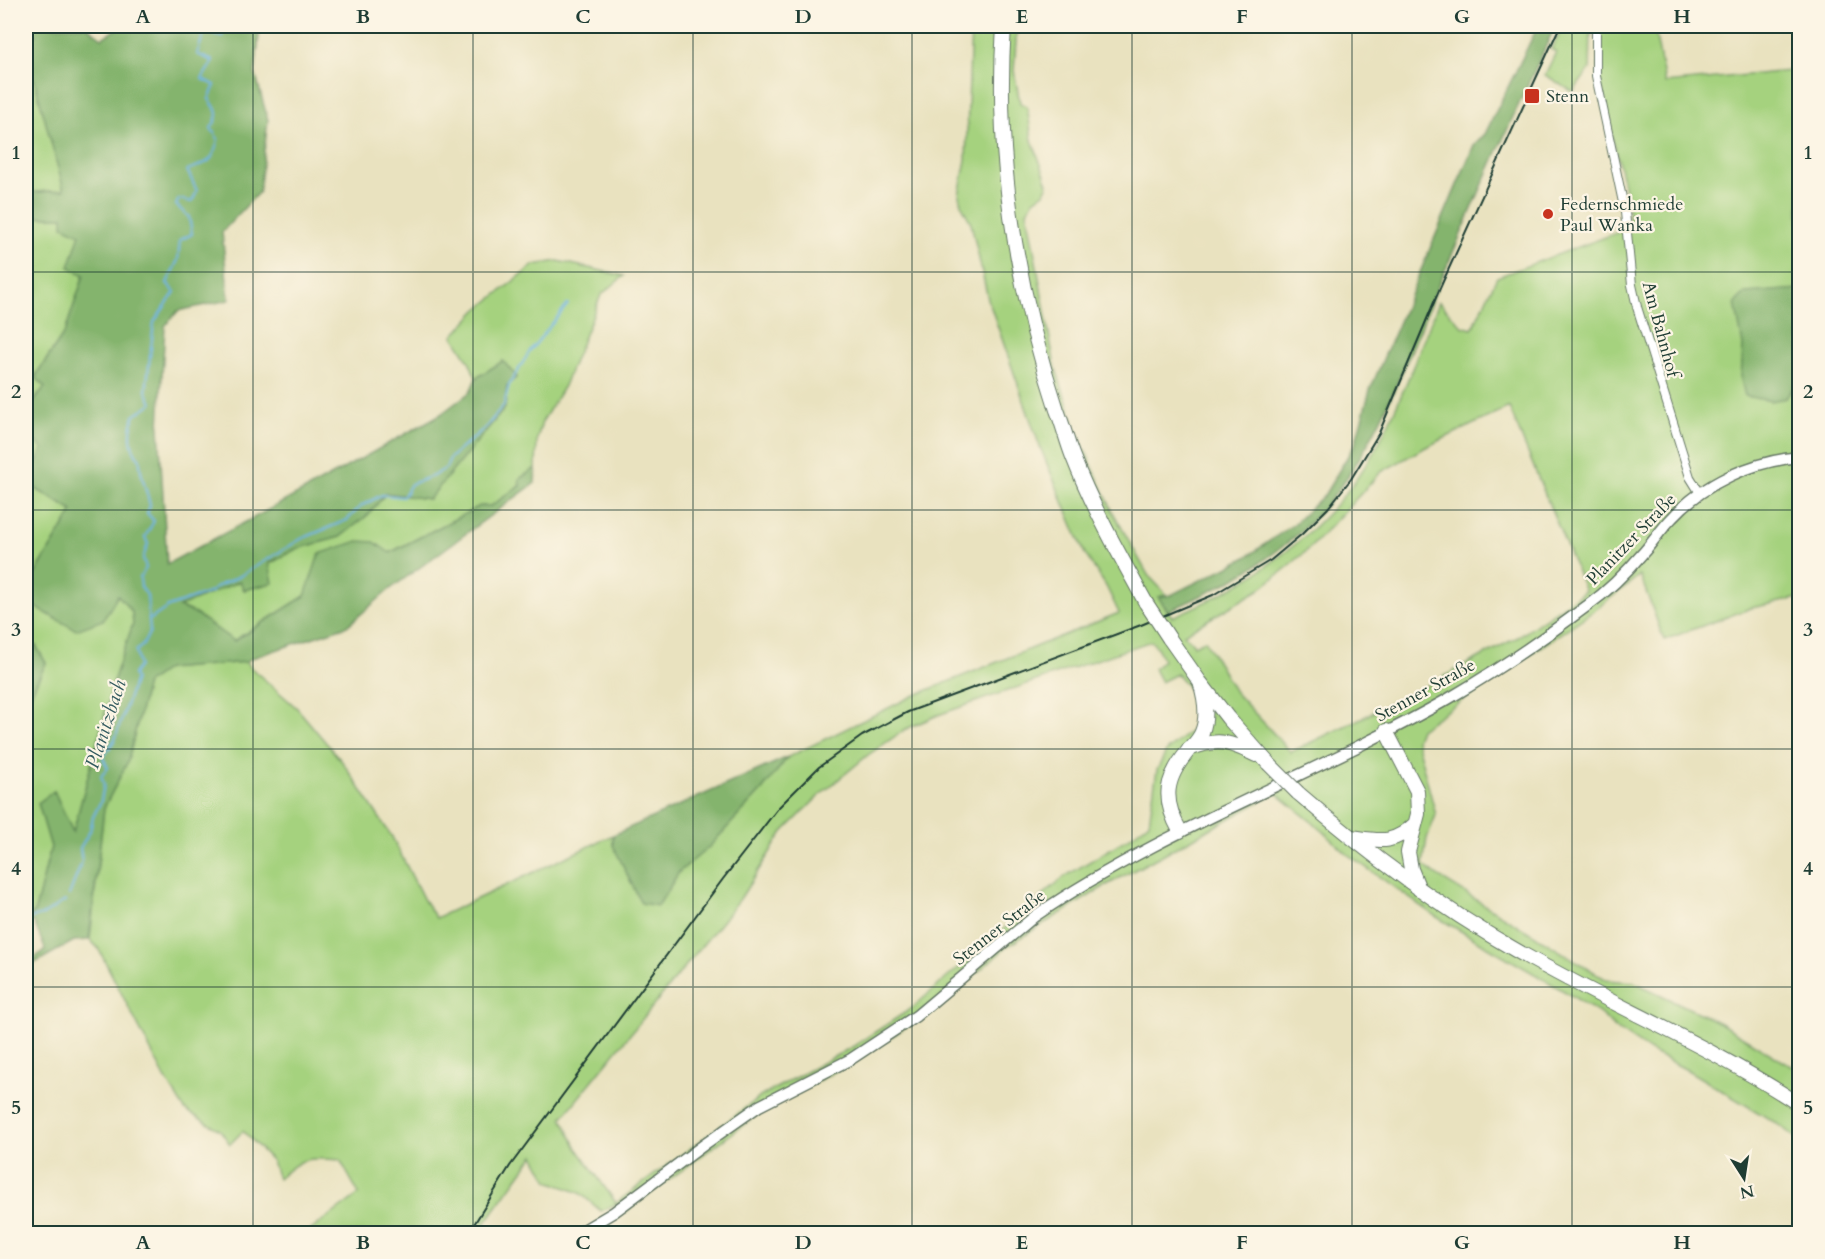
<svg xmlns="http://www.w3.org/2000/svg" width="1825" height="1259" viewBox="0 0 1825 1259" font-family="Cardo,serif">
<rect width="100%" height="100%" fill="#fcf5e5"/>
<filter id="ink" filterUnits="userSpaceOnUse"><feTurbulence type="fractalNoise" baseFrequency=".0167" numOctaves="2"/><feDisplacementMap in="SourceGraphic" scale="12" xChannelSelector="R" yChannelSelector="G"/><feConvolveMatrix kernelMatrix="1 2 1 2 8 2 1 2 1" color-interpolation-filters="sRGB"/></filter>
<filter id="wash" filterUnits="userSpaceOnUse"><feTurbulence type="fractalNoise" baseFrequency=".008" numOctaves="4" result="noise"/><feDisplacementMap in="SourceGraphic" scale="24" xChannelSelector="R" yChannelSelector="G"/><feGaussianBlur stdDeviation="1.35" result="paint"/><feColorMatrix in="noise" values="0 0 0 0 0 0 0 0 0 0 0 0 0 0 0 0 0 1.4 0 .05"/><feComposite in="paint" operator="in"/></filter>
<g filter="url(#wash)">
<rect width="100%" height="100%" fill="#e9e2bf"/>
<!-- green -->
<path fill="#a5d27e" stroke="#628859" stroke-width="1.5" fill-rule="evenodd" d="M971 26H1017L1014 71 1020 103 1027 106 1032 140 1048 184 1044 193 1034 200 1027 211 1055 367 1076 430 1113 512 1148 575 1166 594 1159 597 1172 617C1256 582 1331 528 1376 448 1400 405 1419 349 1439 302L1462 326 1472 329 1497 277 1630 228C1627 179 1609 134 1600 86 1597 66 1599 46 1599 26H1654L1665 83 1799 70V598L1751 608 1664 640 1640 575 1595 610 1420 729 1416 740 1436 815 1427 838 1423 865 1439 877 1607 980 1634 982 1720 1023 1799 1071V1140L1776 1123 1689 1071 1650 1051 1614 1027 1599 1013 1569 994 1435 916 1347 854 1323 831 1276 793 1105 886 1009 945 937 1007 852 1062 761 1112 625 1212 616 1204 601 1211 580 1193 548 1181 534 1155 478 1233H307L359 1194 340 1160C307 1158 303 1156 278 1179L272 1161 243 1131 230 1144 220 1130 185 1110 165 1078 98 948 90 940 104 808 128 761 147 683 167 669 246 662 250 667 297 708 344 764 392 837 424 900 436 918 613 835V845L658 906 679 872 709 847 762 790 788 757 913 696 1119 613 1106 586 1085 554 1040 447 988 299 971 223 961 204 959 195 966 160ZM1509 407 1585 591 1520 636 1409 695 1291 752 1235 692 1205 640 1194 645 1184 634 1259 590 1289 566 1312 546 1381 472 1424 448ZM1151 641 1158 649 1163 660 1154 669 1161 682 1177 674 1195 696 1198 717 1190 732 1167 750 1157 770 1149 822 1130 837 1064 877 912 1008 854 1046 763 1095 616 1203 577 1148 562 1118 740 899 783 832 821 794 868 755 906 729 938 715Z
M1564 26H1591L1590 69 1573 92 1545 75 1556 52 1551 49Z
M26 74 29 79 34 78 64 190 26 193Z
M26 217H64L81 234 84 275 65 332 35 376 45 386 26 412Z
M558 261 624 276 601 295 564 386 542 422 537 439 536 468 519 479 520 485 491 506H480L389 553 374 542 305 596 233 641 194 613 178 606 240 581 296 549 340 537 369 514 386 493 429 499 505 408 507 386 503 361 476 378 469 361 453 336 477 310 534 265Z
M26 432 43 449 26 480Z
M26 483 73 511 35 574 26 569Z
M118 595 132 612 133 624 115 676 73 833 54 791 38 803 51 847 35 911 26 922V704L46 663 36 646 26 643V602L103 620Z"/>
<!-- forest -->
<path fill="#84b46d" stroke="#527850" stroke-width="1.5" d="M26 26H86L102 38 117 29 115 26H260L255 73 268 120 259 192 222 232 229 300 178 311 165 326 159 427 167 564 309 488 441 414 470 392 476 378 503 361 517 377 507 386 505 408 429 499 386 493 369 514 340 537 296 549 269 563 273 583 244 590 240 581 179 607 194 613 234 641 305 596 319 554 358 541 374 542 390 553 480 506H491L520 486 519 479 536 468 535 483 389 590 347 626 252 658 246 662 167 669 147 683 128 761 104 808 89 940 74 941 26 968V966L45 949 34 922H26L35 911 51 847 38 803 54 791 73 832 115 676 133 624 132 612 118 595 103 620 76 630 26 602V569L35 574 73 511 26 483 43 449 26 432V412L45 387 35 377 65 332 84 275 69 267 80 234 63 226V217H26V193L64 190 34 79H29L26 74V44L36 35 26 30Z
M1538 26H1555C1540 60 1523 94 1508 128 1485 178 1464 228 1442 277 1405 361 1377 453 1313 520 1272 561 1221 588 1168 611L1158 597 1171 595 1245 558 1294 524 1325 494 1355 444 1370 390 1474 145 1485 134Z
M1799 289V380L1786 398 1771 401 1745 396 1741 379 1743 345 1735 303 1745 293Z
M26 643 36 646 46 663 26 704Z
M788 757 762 790 709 847 679 872 658 906 641 903 613 845V835Z"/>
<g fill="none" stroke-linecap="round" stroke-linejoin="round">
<!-- stream -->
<path stroke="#6fb4e5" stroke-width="2" d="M151 619 168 607 211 592 216 587 240 576 301 539 347 520 361 506 382 495 403 497 411 484 433 476 446 468 450 458 487 426 504 405 509 385 530 351 568 304
M69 895 82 862 80 848 90 831 93 817 101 801 104 784 101 776 108 768 103 758 115 739 135 679 133 674 139 666 136 651 143 645 150 631 147 595 141 587 140 578 146 568 143 558 148 544 145 537 154 521 147 513 150 506C148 493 138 470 140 459 128 447 130 431 134 416L152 403 146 391 154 322 175 292 167 283 178 260 180 240 192 234 189 217 176 205 179 199 192 202 197 191 187 170C208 163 214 162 218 139L211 128C220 116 218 110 209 99L215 85 202 79 213 61 197 54 205 30 222 37 224 26
M26 919 43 915 65 901"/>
</g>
</g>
<g filter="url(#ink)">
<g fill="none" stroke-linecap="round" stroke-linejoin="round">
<defs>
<path id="street" d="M1596 26V76L1625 212 1632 285 1637 307 1690 477 1700 493"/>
<path id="secondary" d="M577 1234 614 1212 705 1144 759 1106 851 1059 916 1016 1035 916C1164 828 1313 776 1448 699 1496 671 1543 639 1587 606 1608 591 1626 573 1643 553 1653 542 1661 529 1672 518 1704 483 1752 461 1800 457"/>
<path id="highway" d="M1004 26C995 156 1016 286 1057 410 1063 425 1067 442 1073 457 1093 508 1120 556 1146 603
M1169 638 1200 682 1228 718 1268 763
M1386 731 1417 791 1418 814 1408 852 1411 869 1419 889
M1189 749C1219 737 1229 742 1256 755
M1298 793C1365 851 1435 904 1512 948 1606 1003 1708 1044 1800 1105
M1180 831C1162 799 1165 779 1188 751 1193 745 1199 740 1202 732 1208 717 1205 698 1200 682
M1352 837C1380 841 1393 845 1415 824"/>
</defs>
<!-- street casing -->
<use href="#street" stroke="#667765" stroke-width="10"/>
<!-- secondary casing -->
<use href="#secondary" stroke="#667765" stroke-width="13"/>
<!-- highway casing -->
<use href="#highway" stroke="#667765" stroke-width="16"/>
<!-- street -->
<use href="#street" stroke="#fff" stroke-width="8"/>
<!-- secondary -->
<use href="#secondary" stroke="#fff" stroke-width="10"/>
<!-- highway -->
<use href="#highway" stroke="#fff" stroke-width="14"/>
<!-- rail -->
<path stroke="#1f3d34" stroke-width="2" d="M468 1234 510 1166 723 879 779 807 819 767 862 736 908 712 1141 625 1213 595 1271 560 1302 534 1328 508 1351 479 1379 433 1440 288 1560 26"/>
<defs>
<path id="highway-bridge" d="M1146 603 1169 638
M1268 763 1298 793"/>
</defs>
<!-- highway-bridge casing -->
<use href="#highway-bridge" stroke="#667765" stroke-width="16" stroke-linecap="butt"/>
<!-- highway-bridge -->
<use href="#highway-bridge" stroke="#fff" stroke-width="14"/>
</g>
</g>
<!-- grid -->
<path fill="none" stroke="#1f3d34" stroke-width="1.5" stroke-opacity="0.55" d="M253 26V1234M473 26V1234M693 26V1234M912 26V1234M1132 26V1234M1352 26V1234M1572 26V1234M26 272H1800M26 510H1800M26 749H1800M26 987H1800"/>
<!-- markers -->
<g fill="#c8321e" stroke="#fcf5e5" stroke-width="2">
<rect x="1524" y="88" width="16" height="16" rx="3"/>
<circle cx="1548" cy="214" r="6"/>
</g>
<g text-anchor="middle" stroke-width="4.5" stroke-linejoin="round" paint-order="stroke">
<!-- poi labels -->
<g font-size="18" fill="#1f3d34" stroke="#fcf5e5" text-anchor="start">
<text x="1546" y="102">Stenn</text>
<text x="1560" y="210">Federnschmiede<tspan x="1560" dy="21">Paul Wanka</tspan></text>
</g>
<!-- street labels -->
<g font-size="18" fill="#1f3d34" stroke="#fcf5e5">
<text transform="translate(1661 329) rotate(75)" y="6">Am Bahnhof</text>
<text transform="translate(1631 539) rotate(-46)" y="6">Planitzer Straße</text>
<text transform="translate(1425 690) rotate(-29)" y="6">Stenner Straße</text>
<text transform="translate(999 927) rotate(-38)" y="6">Stenner Straße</text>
</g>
<!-- water labels -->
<g font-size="20" font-style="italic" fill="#335b60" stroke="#fcf5e5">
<text transform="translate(105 724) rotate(-72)" y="7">Planitzbach</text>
</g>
</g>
<!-- margin -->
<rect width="1825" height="1259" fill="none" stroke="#fcf5e5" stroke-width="66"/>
<!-- north arrow -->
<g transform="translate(1744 1178) rotate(168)" stroke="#fcf5e5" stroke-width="4.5" paint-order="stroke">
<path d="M0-4.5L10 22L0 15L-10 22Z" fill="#1f3d34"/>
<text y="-9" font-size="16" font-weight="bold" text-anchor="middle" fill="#1f3d34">N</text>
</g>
<rect x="33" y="33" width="1759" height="1193" fill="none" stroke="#1f3d34" stroke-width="2"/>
<g font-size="20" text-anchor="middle" font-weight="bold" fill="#1f3d34">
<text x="143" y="23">A</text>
<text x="363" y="23">B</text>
<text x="583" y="23">C</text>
<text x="803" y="23">D</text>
<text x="1022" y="23">E</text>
<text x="1242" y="23">F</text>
<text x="1462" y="23">G</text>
<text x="1682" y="23">H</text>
<text x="16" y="159">1</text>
<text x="1808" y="159">1</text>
<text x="16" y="398">2</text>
<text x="1808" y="398">2</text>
<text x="16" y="636">3</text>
<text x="1808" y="636">3</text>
<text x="16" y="875">4</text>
<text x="1808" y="875">4</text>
<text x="16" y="1114">5</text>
<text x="1808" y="1114">5</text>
<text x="143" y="1249">A</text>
<text x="363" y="1249">B</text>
<text x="583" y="1249">C</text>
<text x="803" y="1249">D</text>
<text x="1022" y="1249">E</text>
<text x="1242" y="1249">F</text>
<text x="1462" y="1249">G</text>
<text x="1682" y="1249">H</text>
</g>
</svg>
